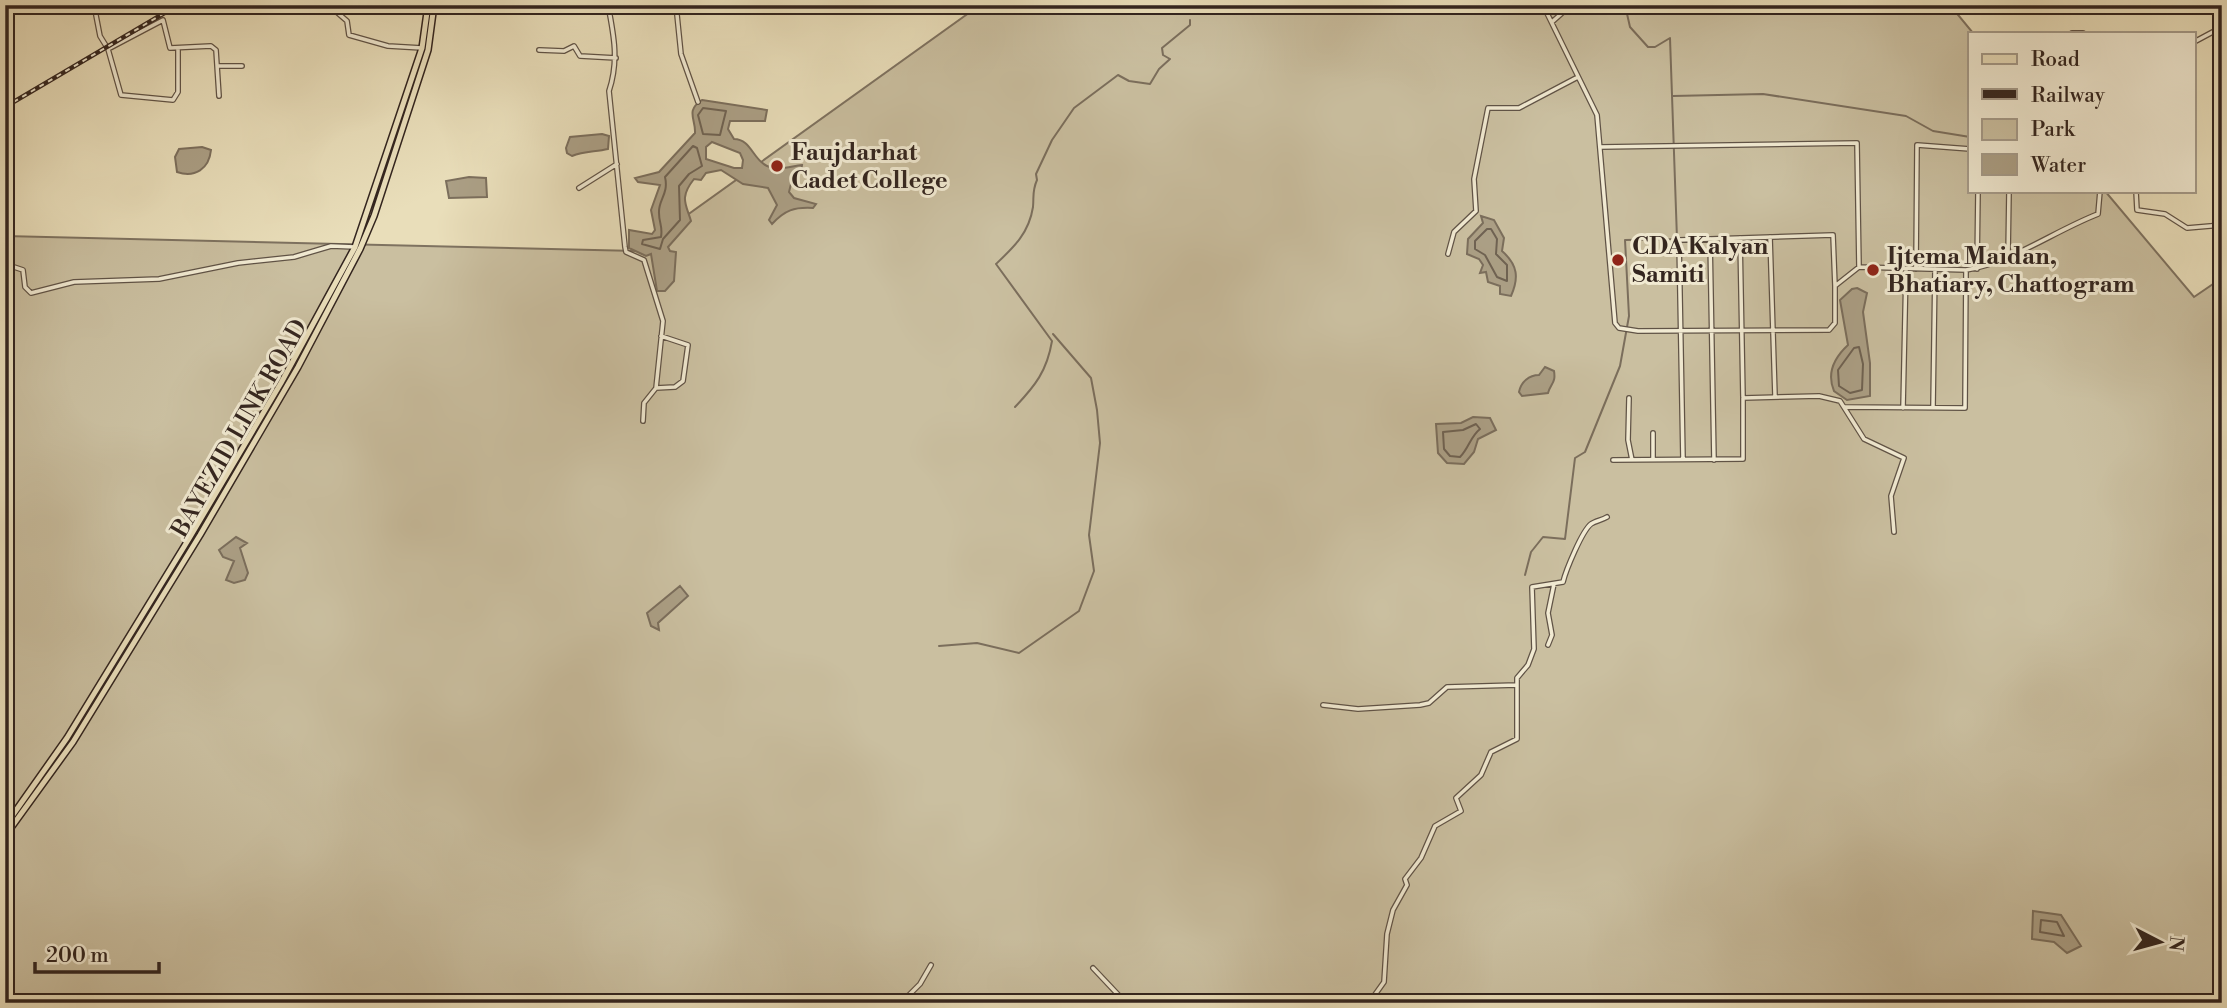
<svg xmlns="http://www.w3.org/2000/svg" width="2227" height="1008" viewBox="0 0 2227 1008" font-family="'Libre Bodoni',serif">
<rect width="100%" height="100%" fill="#e9deba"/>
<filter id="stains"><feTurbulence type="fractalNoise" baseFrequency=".00286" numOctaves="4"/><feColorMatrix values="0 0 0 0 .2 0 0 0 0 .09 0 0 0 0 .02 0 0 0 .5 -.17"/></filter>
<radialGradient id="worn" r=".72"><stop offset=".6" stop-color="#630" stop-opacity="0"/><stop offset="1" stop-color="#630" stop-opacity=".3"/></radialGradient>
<!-- green -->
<path fill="#cabfa0" stroke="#7e7260" stroke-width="2" d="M980 5H1950L1973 33H1970V191H2105L2194 297 2222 278V1003H5V236L637 251Z"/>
<!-- water -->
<path fill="#ab9f85" stroke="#7b6e5c" stroke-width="2" fill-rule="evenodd" d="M702 100 767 110 765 121H730L728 129 734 139C751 139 753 160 767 166 779 171 791 166 802 165L801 172 792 180 789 192 794 198 816 204 813 208C794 207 785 210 772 224L769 220 777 205 768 188 743 184 721 170 706 173 701 180 694 179C679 198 686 204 691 221L668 247 670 251 676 252 674 281 665 291H657L651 254 646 256 629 248V230L652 234 655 230 651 210 660 185 638 182 635 178 659 172 695 133C696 119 685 111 702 100ZM712 142 740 153 743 160 742 168H734L706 159V147Z
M602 134 609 136 608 149C595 152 584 151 572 156L567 153 566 148 570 137Z
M202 147 211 150C209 169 195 178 177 172L175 157 179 149Z
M469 177 486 178 487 197 449 198 446 181Z
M1481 216 1494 220 1504 238 1502 251C1518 265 1519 278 1511 296L1500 294V286L1488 282 1486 272 1480 273 1483 265 1479 259 1467 254 1468 239 1483 223Z
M1857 288 1867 293 1863 312 1870 363V396L1847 400 1834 391C1826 372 1835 357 1848 345L1840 300 1852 289Z
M1545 367 1554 371C1556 383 1551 383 1548 393L1522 396 1519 392C1521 382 1529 375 1539 375Z
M1473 417 1490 418 1496 430 1478 439 1474 452 1464 464 1447 463 1438 453 1436 424 1461 423Z
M236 537 247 543 240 548 248 573 245 580 234 583 226 580 234 561 223 557 219 550Z
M680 586 688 596 658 623 659 630 651 626 647 613Z
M2033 911 2061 915 2081 946 2067 953 2054 942 2032 939Z"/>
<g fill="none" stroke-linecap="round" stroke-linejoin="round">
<!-- shore -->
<path stroke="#6f6252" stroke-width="2" d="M703 108 726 111 720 135 703 134 698 115Z
M693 146 697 148 702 166 689 174 679 186 680 220 663 239 660 249 642 244 643 240 661 237C663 227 659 223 659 213 658 200 669 194 665 177Z
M1487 229H1491L1497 239 1496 254 1507 265V281L1497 277 1485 255 1475 249V241Z
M1859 347 1863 364 1862 390 1850 393 1839 386 1838 370 1854 348Z
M1476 424 1480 429C1470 437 1469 448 1460 457L1450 456 1444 449 1443 432 1463 430Z
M2041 920 2057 922 2064 936 2040 932Z"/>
<!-- stream -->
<path stroke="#7b6e5c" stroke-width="2" d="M1673 96 1763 94 1906 116 1933 131 1970 137
M1015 407C1035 386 1047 371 1052 341L996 264C1014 247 1029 233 1033 207 1034 196 1032 191 1037 180L1036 174 1052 140 1074 108 1118 75 1129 81 1150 84 1159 69 1170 59 1163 55 1162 48 1190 25V20
M1525 575 1531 552 1543 537 1565 539 1575 458 1585 452 1620 366 1629 316 1625 240 1677 239 1670 38 1655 47H1648L1630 27 1625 5
M939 646 977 643 1019 653 1079 611 1094 571 1089 535 1100 443 1097 410 1091 378 1053 334"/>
<defs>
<path id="minor" d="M94 5 100 36 108 49 163 20 170 48 211 46 216 50 219 96
M291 5 332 8 347 21 349 35 388 46 422 48
M608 5C614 36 619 61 609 91L625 247 626 252 644 260 663 321 656 388 644 403 643 421
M641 5H649
M676 5 681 54 698 102
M1543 5 1597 115 1615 323 1619 328 1638 331 1829 330 1835 323V286L1859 267 1966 270 1965 408 1845 407
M1552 22 1571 5
M2072 33H2083
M2194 42 2222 27
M108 49 121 95 173 100 178 92V48
M539 50 564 51 574 46 580 56 616 58
M217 66H242
M1600 147 1857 143 1859 267
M579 188 617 164
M2136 191 2137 210 2165 214 2187 228 2222 225
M1770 237 1775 396
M1740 238 1743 397
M1710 239 1714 460
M1448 254 1454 232 1476 211 1474 179 1488 108H1519L1576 78
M2008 257 2009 191
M5 264 23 270 25 287 31 293 74 282 159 279 238 263 294 257 331 246 355 247
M1916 269 1917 145 1970 149
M1977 269 1978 191
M1966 270C2011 263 2054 231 2098 214L2100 191
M656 388 675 387 683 381 688 345 661 336
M1629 398 1628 440 1632 460
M1933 407 1935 269
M1903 408 1906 269
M1653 459V433
M1683 459 1679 240 1833 235 1835 286
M1613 460 1743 459V398L1819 396 1840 401 1864 439 1904 458 1891 496 1894 532
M1548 645 1552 635 1548 613 1554 584
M1323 705 1358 709 1420 705 1429 703 1447 687 1517 685
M1093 968 1126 1003
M901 1003 920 984 931 965
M1369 1003 1384 982 1387 934 1393 910 1407 885 1405 879 1421 858 1435 826 1461 811 1456 798 1481 775 1491 752 1517 739V678L1528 665 1534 649 1532 587 1563 582C1566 570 1582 531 1591 524 1595 521 1602 520 1607 517"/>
<path id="primary" d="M5 826 67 738 190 537 281 383 355 247 422 48 428 5
M5 836 73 742 200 535 298 367 360 249 374 216 428 50 434 5"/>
</defs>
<!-- minor casing -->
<use href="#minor" stroke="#605346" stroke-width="6"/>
<!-- primary casing -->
<use href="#primary" stroke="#33251f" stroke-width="8"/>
<!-- minor -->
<use href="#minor" stroke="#f1ead2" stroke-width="3.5"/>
<!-- primary -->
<use href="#primary" stroke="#e9deba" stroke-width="5"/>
<defs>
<path id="rail" d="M5 107 178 5"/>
</defs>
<!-- rail casing -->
<use href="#rail" stroke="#33251f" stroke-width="4.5"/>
<!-- rail -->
<use href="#rail" stroke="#f1ead2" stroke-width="2" stroke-dasharray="5" stroke-linecap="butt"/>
</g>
<!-- markers -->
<g fill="#8f2418" stroke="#f1ead2" stroke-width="2.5">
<circle cx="777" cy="166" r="7"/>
<circle cx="1618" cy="260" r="7"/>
<circle cx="1873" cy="270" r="7"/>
</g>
<g text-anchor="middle" stroke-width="6" stroke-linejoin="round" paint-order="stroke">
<!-- poi labels -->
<g font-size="24" font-weight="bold" fill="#33251f" stroke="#f1ead2" text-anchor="start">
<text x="791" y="160">Faujdarhat<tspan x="791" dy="28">Cadet College</tspan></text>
<text x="1632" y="254">CDA Kalyan<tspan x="1632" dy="28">Samiti</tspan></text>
<text x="1887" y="264">Ijtema Maidan,<tspan x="1887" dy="28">Bhatiary, Chattogram</tspan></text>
</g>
<!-- street labels -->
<g font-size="24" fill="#33251f" stroke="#f1ead2">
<text transform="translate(239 428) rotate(-60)" y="8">BAYEZID LINK ROAD</text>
</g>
</g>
<!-- margin -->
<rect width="2227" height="1008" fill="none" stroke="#e9deba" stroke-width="28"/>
<rect x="7" y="7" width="2213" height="994" fill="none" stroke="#33251f" stroke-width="3.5"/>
<rect x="14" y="14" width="2199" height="980" fill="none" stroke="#33251f" stroke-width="2"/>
<!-- legend -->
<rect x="1968" y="32" width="228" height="161" fill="#f1ead2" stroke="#a59b8a" stroke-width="2"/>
<rect x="1982" y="54" width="35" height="10" fill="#e9deba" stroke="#a59b8a" stroke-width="2"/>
<text x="2031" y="66" font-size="21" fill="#33251f">Road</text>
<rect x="1982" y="89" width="35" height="10" fill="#33251f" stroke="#a59b8a" stroke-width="2"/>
<text x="2031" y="102" font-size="21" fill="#33251f">Railway</text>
<rect x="1982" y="119" width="35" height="21" fill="#cabfa0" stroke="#a59b8a" stroke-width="2"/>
<text x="2031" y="136" font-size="21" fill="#33251f">Park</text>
<rect x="1982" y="154" width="35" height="21" fill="#ab9f85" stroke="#a59b8a" stroke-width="2"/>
<text x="2031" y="172" font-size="21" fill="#33251f">Water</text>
<!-- north arrow -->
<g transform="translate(2160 942) rotate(96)" stroke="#f1ead2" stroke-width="5" paint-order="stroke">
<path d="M0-5L12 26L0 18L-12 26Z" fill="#33251f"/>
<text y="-10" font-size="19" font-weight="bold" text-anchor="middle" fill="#33251f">N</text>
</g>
<!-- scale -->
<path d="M35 962v10h124v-10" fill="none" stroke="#33251f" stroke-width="3.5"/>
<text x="46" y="962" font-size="21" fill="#33251f" stroke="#f1ead2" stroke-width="5" paint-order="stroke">200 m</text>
<rect width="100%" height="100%" filter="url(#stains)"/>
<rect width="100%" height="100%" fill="url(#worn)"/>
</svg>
